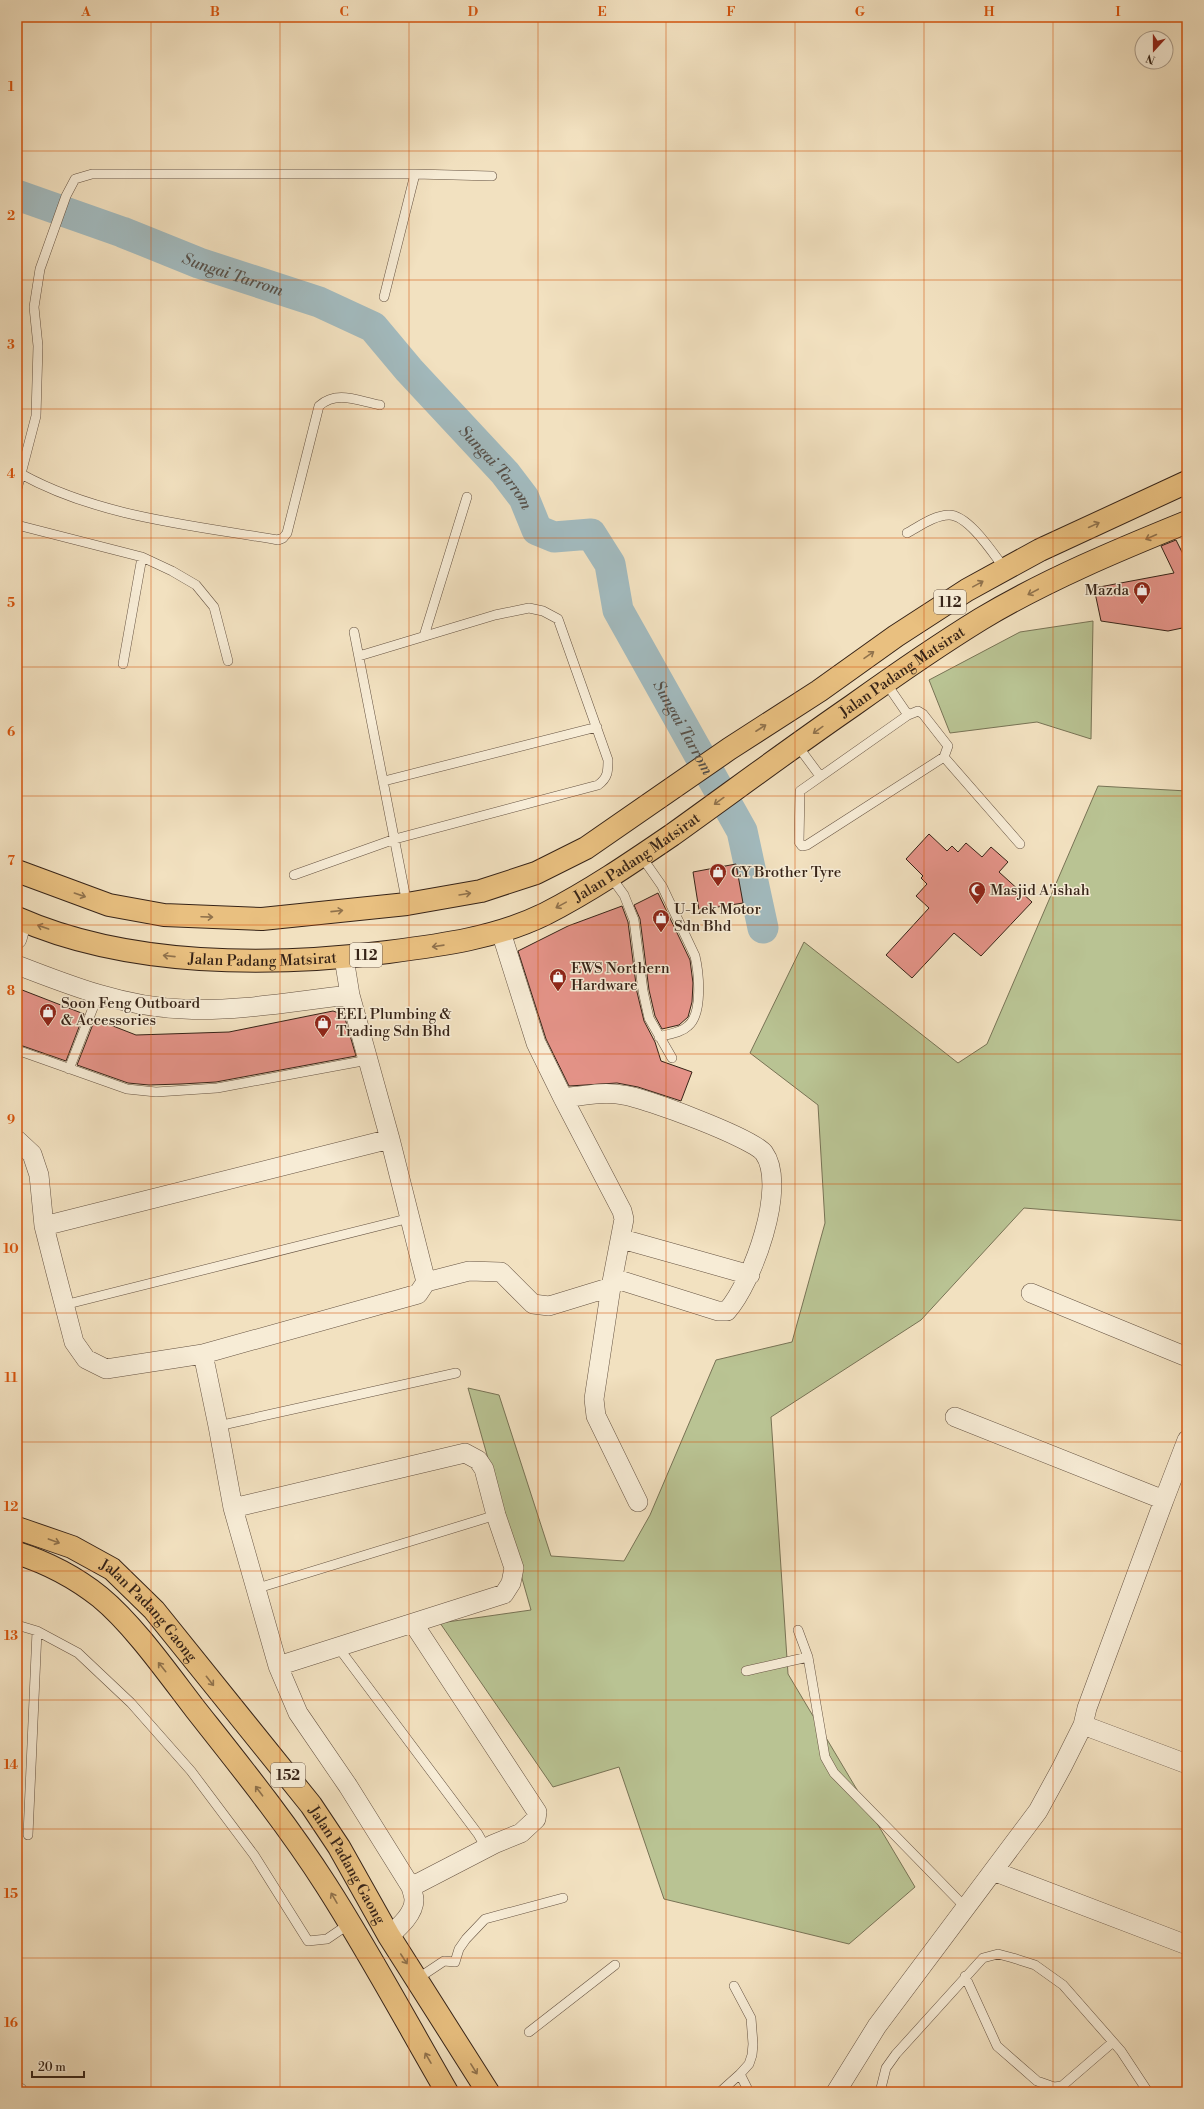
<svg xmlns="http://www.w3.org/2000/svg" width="1204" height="2109" viewBox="0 0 1204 2109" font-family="'Libre Bodoni',serif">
<rect width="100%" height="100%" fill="#f2e1c0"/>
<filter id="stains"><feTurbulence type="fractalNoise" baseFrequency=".005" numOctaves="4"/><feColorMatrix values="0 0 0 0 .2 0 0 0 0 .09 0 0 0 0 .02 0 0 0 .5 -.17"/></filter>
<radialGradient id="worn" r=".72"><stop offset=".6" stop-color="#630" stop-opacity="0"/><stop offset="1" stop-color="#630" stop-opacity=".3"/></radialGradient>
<!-- green -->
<path fill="#b9c393" stroke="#787355" d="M1093 621 1091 739 1037 722 950 733 929 680 1020 632Z
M1098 786 1187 791V1221L1024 1208 921 1320 771 1417 788 1674 915 1887 849 1944 664 1899 619 1767 553 1787 440 1623 531 1610 468 1388 499 1395 551 1556 624 1561 650 1515 716 1360 792 1342 825 1223 818 1105 750 1053 804 942 958 1063 987 1044Z"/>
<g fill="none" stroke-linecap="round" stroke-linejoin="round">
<!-- river -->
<path stroke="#a2babe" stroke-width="31" id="s1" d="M17 195 122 232 199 263 319 302 373 327 409 370 505 473 524 498 537 530 554 537 591 534 610 564 618 610 742 831 763 928"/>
</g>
<!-- building -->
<path fill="#e49388" stroke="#362317" d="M1176 540 1184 556H1187V627L1168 631 1101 621 1094 588 1174 573 1161 546Z
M929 834 947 851 952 846 958 852 966 843 982 857 991 847 1008 862 999 872 1032 902 981 956 954 933 912 978 886 955 929 908 916 896 927 884 921 878 923 876 906 859Z
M736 864 743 903 699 910 693 872Z
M658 893 690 960 693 983 692 1002 688 1017 679 1025 662 1029 655 1016 649 990 640 919 634 905Z
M622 906 628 922 637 992 644 1021 655 1042 661 1061 692 1072 681 1101 638 1087 617 1083 569 1086 546 1039 518 951 568 926Z
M17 988 84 1014 66 1061 17 1044Z
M333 1011 344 1015 356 1056 216 1082 181 1084 149 1085 128 1083 77 1065 95 1019 136 1035 229 1032Z"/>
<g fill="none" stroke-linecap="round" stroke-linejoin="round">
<defs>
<path id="service" d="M384 297 415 174
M21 474C99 517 191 525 278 540L283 538 287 533 319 406C337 390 358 401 380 405
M17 489 36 416 38 346 34 307 40 269 66 196 75 179 92 174H415L492 176
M17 525 142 557 172 571 196 585 214 607 228 661
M907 533C920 526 935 515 949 515 969 515 994 555 1005 569
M354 632 407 904
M424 636 467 497
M123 664 142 557
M886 683 908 715
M918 711 923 714 948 746 944 757 807 845 802 846 799 842 800 791 908 715Z
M797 745 820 776
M944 757 1020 844
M384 781 597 727
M641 856 662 886 695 956C699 973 703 1014 688 1026 681 1033 668 1034 659 1037
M294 875 395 839 598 785C608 778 608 771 608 760L558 619 543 611 529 608 495 615 359 656
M611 877 624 895 634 920 643 991 649 1018 672 1058
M17 1050 127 1089 156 1092 217 1088 368 1060
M69 1069 98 995
M64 1305 410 1218
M218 1426 456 1373
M255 1589 496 1515
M17 1625 37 1631 78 1653 131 1703 191 1771 254 1855 308 1941 327 1939 349 1924
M798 1630 808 1657 825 1757 834 1773 966 1908
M338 1647 478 1834 486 1848
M746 1671 808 1657
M28 1835 37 1631
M965 1976 997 2046 1037 2081 1054 2087 1062 2086 1113 2042
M417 1979 444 1961 455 1962 459 1949 466 1939 485 1919 563 1898
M734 1986 751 2018 753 2044 752 2055 749 2064 740 2074 749 2092
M529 2032 615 1965
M720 2092 740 2074
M880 2092 886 2068 896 2054 983 1958 998 1954 1013 1958 1035 1965 1063 1985 1121 2051 1148 2092"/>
<path id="minor" d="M501 932 536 1043 563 1098 622 1211 624 1219 611 1287 594 1399 596 1416 638 1502
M17 939 22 920
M17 965C71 986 125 1007 183 1009 238 1012 295 1001 350 995L344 958
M350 995 390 1139 426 1282 418 1294 203 1354 218 1426 233 1508 278 1666 298 1713 348 1786 411 1887C412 1891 414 1896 414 1900 414 1914 399 1927 389 1936
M563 1098C582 1096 603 1091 623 1095 645 1098 753 1138 764 1153 788 1186 752 1283 727 1311H718L613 1278
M17 1140 32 1154 39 1175 44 1226 56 1273 74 1342 86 1359 106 1369 203 1354
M44 1226 390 1139
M622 1239 750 1275
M426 1282 469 1271 501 1272 533 1304 549 1306 611 1287
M1031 1293 1187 1357
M1164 1500 1187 1440
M233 1508 465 1453 478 1460 484 1469 496 1515 514 1568 511 1583 504 1594 278 1666
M1083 1725 1187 1764
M993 1871 1187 1945
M411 1887 494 1844 521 1833 536 1819 537 1812 413 1623
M17 2092H18
M836 2092 877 2026 1038 1811 1062 1767 1083 1725 1087 1708 1164 1500 955 1417"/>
<g id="primary">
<path d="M17 871 109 905 164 915 262 919 407 904 481 891 536 873 586 848 729 749 819 691 896 636 967 590 1040 550 1187 482"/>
<path id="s2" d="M17 918C128 967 270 967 388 952 442 945 496 938 545 914 590 891 631 863 672 835 732 792 791 748 852 706 894 676 937 646 981 619 1046 580 1118 550 1187 522"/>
<path id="s3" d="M17 1528 72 1547 112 1569 154 1610 311 1805 339 1847 389 1936 488 2092"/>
<path d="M17 1553C48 1563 75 1577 100 1597 134 1625 169 1675 196 1710 241 1767 287 1824 326 1885 369 1952 407 2023 447 2092"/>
</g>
</defs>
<!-- service casing -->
<use href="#service" stroke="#655241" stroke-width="10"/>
<!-- minor casing -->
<use href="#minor" stroke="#655241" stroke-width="20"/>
<!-- primary casing -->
<use href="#primary" stroke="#362317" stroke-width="24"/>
<!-- service -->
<use href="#service" stroke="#f7ecd6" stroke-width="9"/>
<!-- minor -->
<use href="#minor" stroke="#f7ecd6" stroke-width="19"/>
<!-- primary -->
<use href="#primary" stroke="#e9c080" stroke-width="22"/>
</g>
<!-- one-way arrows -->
<defs><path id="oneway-shaft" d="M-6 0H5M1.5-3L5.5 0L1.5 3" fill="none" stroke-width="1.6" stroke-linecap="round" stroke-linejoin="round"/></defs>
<g stroke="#90724c">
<use href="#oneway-shaft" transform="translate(1094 525) rotate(-25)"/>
<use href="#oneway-shaft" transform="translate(1151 537) rotate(156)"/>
<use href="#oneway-shaft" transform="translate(978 584) rotate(-29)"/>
<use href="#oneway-shaft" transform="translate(1033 592) rotate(152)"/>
<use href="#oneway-shaft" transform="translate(869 655) rotate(-35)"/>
<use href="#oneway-shaft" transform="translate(761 728) rotate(-33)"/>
<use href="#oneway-shaft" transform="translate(818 730) rotate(144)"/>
<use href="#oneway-shaft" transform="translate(719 801) rotate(144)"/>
<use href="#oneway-shaft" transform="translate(465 894) rotate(-9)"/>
<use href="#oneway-shaft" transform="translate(80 895) rotate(19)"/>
<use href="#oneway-shaft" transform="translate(561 905) rotate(151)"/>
<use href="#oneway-shaft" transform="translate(337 911) rotate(-6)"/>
<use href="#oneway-shaft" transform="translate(207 917) rotate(2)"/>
<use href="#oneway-shaft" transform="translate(43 927) rotate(-161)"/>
<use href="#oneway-shaft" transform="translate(438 946) rotate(172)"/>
<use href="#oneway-shaft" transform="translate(169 956) rotate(-174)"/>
<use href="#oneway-shaft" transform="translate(54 1541) rotate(20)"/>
<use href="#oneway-shaft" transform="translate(162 1667) rotate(-129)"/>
<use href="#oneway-shaft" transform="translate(210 1681) rotate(52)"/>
<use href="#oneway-shaft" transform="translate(259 1791) rotate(-127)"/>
<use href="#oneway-shaft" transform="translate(334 1898) rotate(-120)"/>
<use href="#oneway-shaft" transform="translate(404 1959) rotate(57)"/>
<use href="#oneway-shaft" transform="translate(428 2058) rotate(-120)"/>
<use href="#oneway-shaft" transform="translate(474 2069) rotate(58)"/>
</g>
<!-- grid -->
<path fill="none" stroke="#d6540d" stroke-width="1" stroke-opacity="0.55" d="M151 17V2092M280 17V2092M409 17V2092M538 17V2092M666 17V2092M795 17V2092M924 17V2092M1053 17V2092M17 151H1187M17 280H1187M17 409H1187M17 538H1187M17 667H1187M17 796H1187M17 925H1187M17 1054H1187M17 1184H1187M17 1313H1187M17 1442H1187M17 1571H1187M17 1700H1187M17 1829H1187M17 1958H1187"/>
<!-- icons -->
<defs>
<symbol id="shop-pin" viewBox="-11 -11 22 30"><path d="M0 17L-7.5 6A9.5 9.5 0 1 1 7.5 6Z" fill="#8f2418" stroke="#f7ecd6"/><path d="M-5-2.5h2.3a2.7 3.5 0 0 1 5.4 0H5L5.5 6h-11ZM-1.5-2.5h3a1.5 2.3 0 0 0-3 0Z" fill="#fff"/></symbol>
<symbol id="mosque-pin" viewBox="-11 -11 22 30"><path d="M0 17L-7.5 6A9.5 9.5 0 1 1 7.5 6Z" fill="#8f2418" stroke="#f7ecd6"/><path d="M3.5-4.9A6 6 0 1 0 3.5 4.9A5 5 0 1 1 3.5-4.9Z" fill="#fff"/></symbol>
</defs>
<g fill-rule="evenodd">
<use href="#shop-pin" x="1132" y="580" width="20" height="27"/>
<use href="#shop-pin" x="708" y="862" width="20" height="27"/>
<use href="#mosque-pin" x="967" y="880" width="20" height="27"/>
<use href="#shop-pin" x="651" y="908" width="20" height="27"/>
<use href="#shop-pin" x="548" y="967" width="20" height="27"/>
<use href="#shop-pin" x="38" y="1002" width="20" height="27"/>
<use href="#shop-pin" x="313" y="1013" width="20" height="27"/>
</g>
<g text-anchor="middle" stroke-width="3" stroke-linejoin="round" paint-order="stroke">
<!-- shield labels -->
<g fill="#f7ecd6" stroke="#705f50" stroke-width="1">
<rect x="934" y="590" width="32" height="24" rx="3"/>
<rect x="350" y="943" width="32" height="24" rx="3"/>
<rect x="271" y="1763" width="34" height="24" rx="3"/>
</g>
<g font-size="14" font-weight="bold" fill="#362317">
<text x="950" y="607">112</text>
<text x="366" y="960">112</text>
<text x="288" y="1780">152</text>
</g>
<!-- poi labels -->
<g font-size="15" fill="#362317" stroke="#f7ecd6" text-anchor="start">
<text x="1129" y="595" text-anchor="end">Mazda</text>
<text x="731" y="877">CY Brother Tyre</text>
<text x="990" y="895">Masjid A'ishah</text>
<text x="674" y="914">U-Lek Motor<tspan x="674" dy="17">Sdn Bhd</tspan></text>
<text x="571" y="973">EWS Northern<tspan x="571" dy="17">Hardware</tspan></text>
<text x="61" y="1008">Soon Feng Outboard<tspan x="61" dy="17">&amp; Accessories</tspan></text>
<text x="336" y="1019">EEL Plumbing &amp;<tspan x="336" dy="17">Trading Sdn Bhd</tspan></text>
</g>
<!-- street labels -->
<g font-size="15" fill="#362317" stroke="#f7ecd6">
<text dy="5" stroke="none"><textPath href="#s2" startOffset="971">Jalan Padang Matsirat</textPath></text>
<text dy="5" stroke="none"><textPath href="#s2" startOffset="647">Jalan Padang Matsirat</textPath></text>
<text dy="5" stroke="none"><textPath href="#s2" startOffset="251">Jalan Padang Matsirat</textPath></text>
<text dy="5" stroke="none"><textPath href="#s3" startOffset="159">Jalan Padang Gaong</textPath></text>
<text dy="5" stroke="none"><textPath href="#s3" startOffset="483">Jalan Padang Gaong</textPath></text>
</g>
<!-- water labels -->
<g font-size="16" font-style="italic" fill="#565049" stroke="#f7ecd6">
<text dy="6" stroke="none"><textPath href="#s1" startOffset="230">Sungai Tarrom</textPath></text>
<text dy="6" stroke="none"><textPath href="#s1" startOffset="567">Sungai Tarrom</textPath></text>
<text dy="6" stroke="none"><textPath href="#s1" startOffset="915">Sungai Tarrom</textPath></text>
</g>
</g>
<!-- margin -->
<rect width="1204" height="2109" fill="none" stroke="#f2e1c0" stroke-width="44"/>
<!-- north arrow -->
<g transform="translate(1154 50) rotate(201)"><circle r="19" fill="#f7ecd6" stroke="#aa9c8a"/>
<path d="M0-3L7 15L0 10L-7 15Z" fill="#8f2418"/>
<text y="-6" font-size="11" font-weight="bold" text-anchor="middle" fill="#362317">N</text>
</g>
<!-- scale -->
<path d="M32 2071v6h52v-6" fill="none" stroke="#362317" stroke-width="2"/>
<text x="38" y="2071" font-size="12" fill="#362317" stroke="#f7ecd6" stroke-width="3" paint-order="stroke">20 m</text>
<rect x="22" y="22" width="1160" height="2065" fill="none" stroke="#d6540d" stroke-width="1.5"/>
<g font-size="13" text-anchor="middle" font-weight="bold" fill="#d6540d">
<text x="86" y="16">A</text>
<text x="215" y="16">B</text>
<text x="344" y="16">C</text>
<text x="473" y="16">D</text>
<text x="602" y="16">E</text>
<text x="731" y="16">F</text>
<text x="860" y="16">G</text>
<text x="989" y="16">H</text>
<text x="1118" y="16">I</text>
<text x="11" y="91">1</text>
<text x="11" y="220">2</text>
<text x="11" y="349">3</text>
<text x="11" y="478">4</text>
<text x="11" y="607">5</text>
<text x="11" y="736">6</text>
<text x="11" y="865">7</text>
<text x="11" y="995">8</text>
<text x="11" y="1124">9</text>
<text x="11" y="1253">10</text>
<text x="11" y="1382">11</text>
<text x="11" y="1511">12</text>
<text x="11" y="1640">13</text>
<text x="11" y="1769">14</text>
<text x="11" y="1898">15</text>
<text x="11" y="2027">16</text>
</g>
<rect width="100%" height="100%" filter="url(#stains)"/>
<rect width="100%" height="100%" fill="url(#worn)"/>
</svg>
